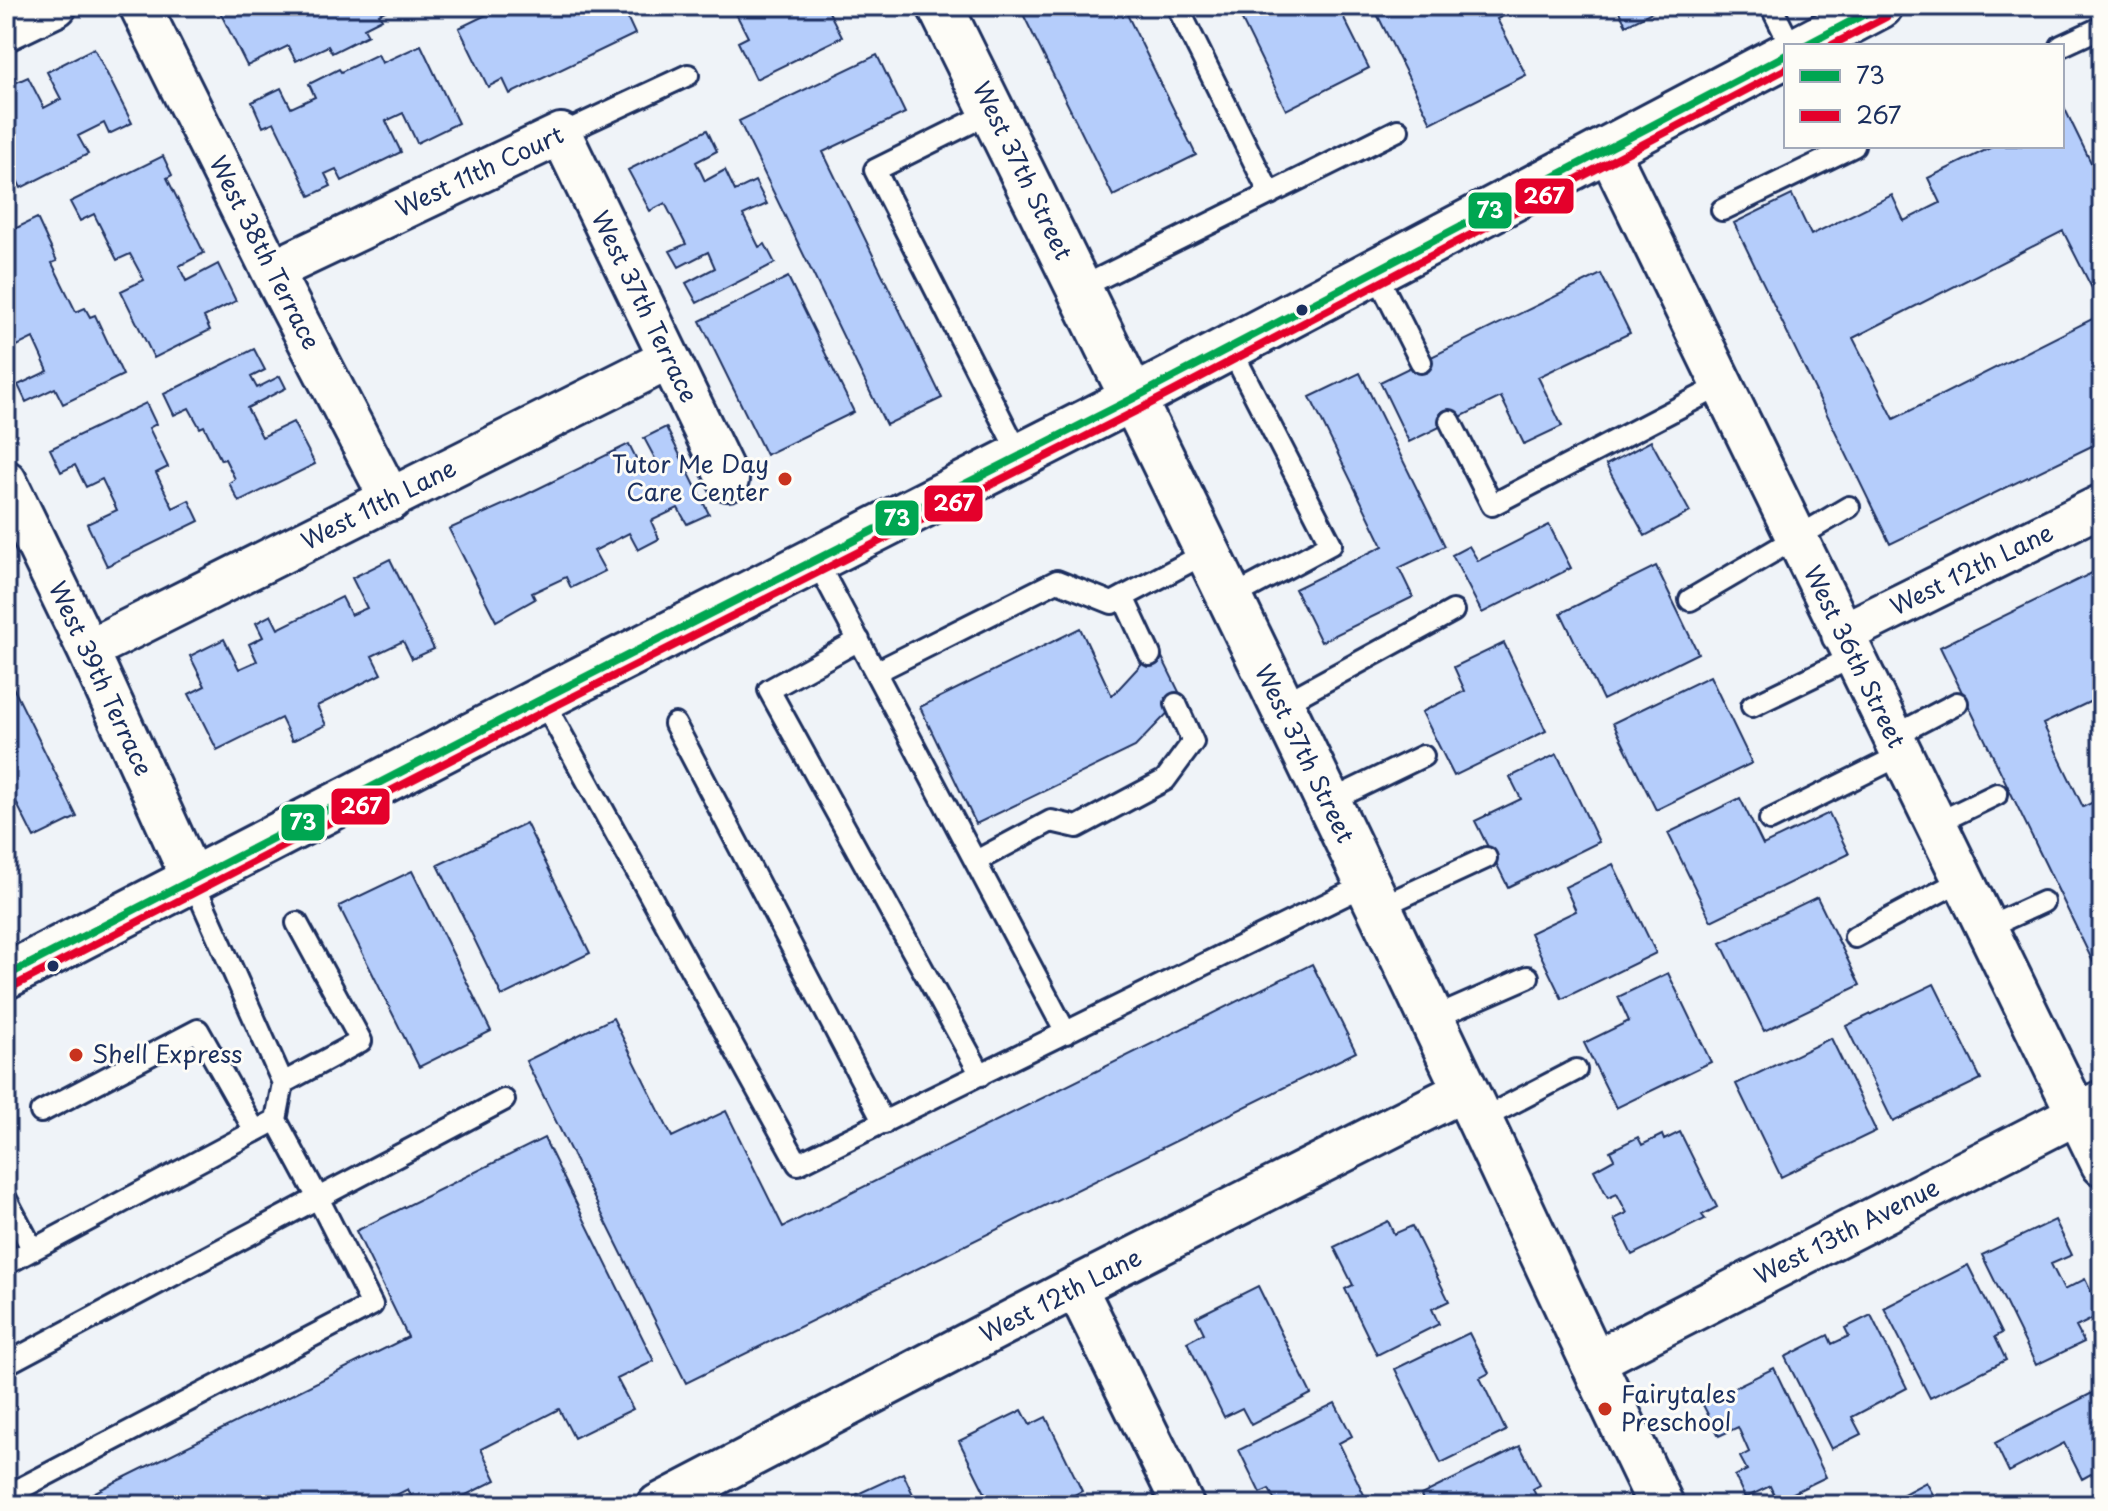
<svg xmlns="http://www.w3.org/2000/svg" width="2108" height="1511" viewBox="0 0 2108 1511" font-family="'Playpen Sans',sans-serif">
<rect width="100%" height="100%" fill="#eff3f8"/>
<filter id="ink" filterUnits="userSpaceOnUse"><feTurbulence type="fractalNoise" baseFrequency=".0125" numOctaves="2"/><feDisplacementMap in="SourceGraphic" scale="16" xChannelSelector="R" yChannelSelector="G"/><feConvolveMatrix kernelMatrix="1 2 1 2 8 2 1 2 1" color-interpolation-filters="sRGB"/></filter>
<g filter="url(#ink)">
<!-- building -->
<path fill="#b5cdfb" stroke="#1b2f5e" stroke-width="2" d="M217 6H395L379 14 382 19 364 28 368 35 332 53 328 46 296 61 288 46 247 66Z
M484 6H622L635 34 510 94 503 79 488 87 459 28 488 14Z
M732 6H826L842 37 756 79 738 42 748 37Z
M1019 6H1123L1196 155 1113 196Z
M1235 6H1338L1369 68 1286 110Z
M1373 6H1523L1497 19 1526 75 1431 123Z
M1616 6H1664L1626 25Z
M421 45 458 123 417 143 403 113 386 121 401 152 342 181 336 169 325 174 331 186 310 196 274 122 263 127 252 102 281 88 291 108 315 97 309 84 339 69 341 72 378 54 382 63Z
M94 48 132 123 109 134 104 123 78 136 88 154 21 188 16 178 6 183V125L11 123 6 113V87L28 77 44 108 61 99 47 72Z
M877 55 905 113 823 152 942 398 886 425 739 121Z
M2062 103 2102 185V308L2063 231 1853 338 1894 419 2102 314V441L1890 544 1734 223 1792 195 1811 235 1892 195 1904 221 1940 203 1928 178 1994 146H2062Z
M707 130 717 151 696 162 705 181 725 170 735 191 755 181 767 204 743 215 759 247 765 244 775 263 697 303 686 283 715 268 708 252 679 267 670 251 686 244 665 203 650 211 628 170Z
M163 156 172 175 167 178 204 253 179 266 186 281 218 264 236 301 204 317 210 330 154 358 121 291 144 280 130 254 117 260 94 214 80 221 70 202Z
M37 218 57 261 52 263 76 312 85 308 90 317 95 315 123 375 63 404 55 388 26 402 18 385 48 371 33 338 9 350 6 344V233Z
M1601 274 1630 333 1538 377 1562 426 1524 444 1501 397 1409 442 1380 382Z
M788 277 854 412 766 455 700 321Z
M254 349 265 370 251 377 257 388 280 376 286 388 247 408 262 437 293 422 315 464 239 502 229 483 235 479 225 459 221 460 204 426 200 428 189 408 174 415 164 394Z
M1360 373 1445 546 1399 568 1413 597 1321 642 1295 589 1383 546 1310 397Z
M146 403 156 424 149 428 168 467 156 473 173 508 189 500 199 521 107 566 87 524 117 510 102 479 86 487 75 465 61 472 50 449Z
M666 427 709 514 687 524 678 508 651 521 659 539 638 550 629 533 594 551 605 571 571 588 566 577 532 593 535 599 496 621 449 529 525 495 629 444 643 472 658 464 644 438Z
M1651 441 1690 512 1645 536 1606 465Z
M1549 525 1571 568 1482 613 1452 555 1469 546 1478 561Z
M390 559 434 649 412 659 403 641 372 656 381 674 317 706 326 725 292 741 281 718 217 750 189 694 205 686 190 656 224 639 239 669 257 661 249 644 263 637 256 623 271 615 278 629 342 597 351 615 367 608 352 578Z
M1656 566 1698 653 1603 700 1561 613Z
M2102 568V696L2043 724 2083 807 2102 798V958L2093 962 1940 647Z
M1080 628 1112 696 1157 647 1182 698 1135 747 976 824 920 707Z
M1504 643 1546 731 1454 776 1422 712 1465 691 1454 667Z
M6 673 77 817 34 838 6 782Z
M1710 676 1752 763 1656 810 1613 723Z
M1557 754 1599 842 1508 887 1475 821 1521 799 1510 777Z
M1740 798 1763 845 1829 813 1849 854 1711 921 1668 833Z
M526 823 590 953 502 996 438 865Z
M1613 864 1656 953 1562 999 1530 933 1576 911 1565 887Z
M412 871 491 1031 419 1067 339 906Z
M1817 897 1860 985 1764 1031 1721 943Z
M1312 964 1356 1052 686 1383 526 1061 613 1018 672 1137 726 1111 783 1227Z
M1668 973 1711 1062 1616 1108 1584 1043 1629 1021 1618 997Z
M1934 984 1981 1079 1893 1122 1846 1026Z
M1831 1038 1876 1131 1781 1177 1736 1084Z
M1680 1132 1717 1207 1702 1215 1705 1219 1632 1255 1614 1219 1627 1213 1617 1194 1608 1198 1594 1170 1614 1159 1610 1151 1638 1137 1642 1145 1662 1135 1664 1140Z
M544 1138 654 1361 617 1379 633 1409 574 1438 559 1409 481 1449 496 1480 446 1505H416L408 1489 376 1505H69L408 1337 356 1231Z
M2055 1220 2072 1255 2051 1264 2064 1290 2085 1279 2102 1314 2076 1327 2084 1342 2036 1365 1982 1255Z
M1388 1221 1394 1234 1412 1226 1449 1301 1432 1309 1439 1324 1377 1355 1345 1289 1353 1285 1334 1247Z
M1968 1265 2002 1333 1995 1337 2006 1360 1930 1398 1884 1308Z
M1258 1286 1311 1394 1251 1425 1242 1408 1224 1417 1187 1342 1204 1333 1196 1317Z
M1871 1315 1907 1388 1852 1417 1861 1434 1831 1449 1785 1357 1828 1335 1832 1344 1849 1336 1845 1328Z
M1469 1333 1489 1373 1480 1378 1506 1431 1441 1463 1395 1369Z
M1774 1368 1826 1477 1777 1501 1770 1486 1745 1498 1735 1476 1747 1470 1740 1457 1749 1452 1738 1427 1719 1436 1702 1403Z
M2102 1388V1468L2082 1479 2064 1443 2009 1472 1995 1443Z
M1335 1403 1352 1436 1339 1443 1368 1503 1277 1505 1269 1489 1260 1493 1239 1450Z
M1022 1410 1030 1425 1046 1417 1082 1491 1065 1500 1068 1505H991L959 1441Z
M1520 1446 1540 1485 1533 1489 1540 1505H1425L1421 1495Z
M903 1473 918 1505H834Z
M1926 1482 1939 1505H1883Z"/>
<g fill="none" stroke-linecap="round" stroke-linejoin="round">
<defs>
<path id="lane" d="M1177 6 1270 194
M1771 6 1791 46
M2061 46 2102 27
M992 112 875 170 1020 456
M561 134 688 75
M1722 210 1854 146
M1375 271 1421 362
M1080 288 1398 130
M1450 421 1492 505 1722 385
M816 560 1066 1033
M1123 597 1150 655
M1230 598 1331 544 1230 347
M1690 600 1849 507
M859 640 769 690 981 1075
M876 672 1057 581 1112 603 1208 552
M542 699 798 1164 1367 884
M1281 705 1453 611
M1752 706 1853 657
M675 724 884 1123
M1892 737 1957 703
M1328 802 1423 756
M1770 820 1901 755
M1935 824 1997 794
M976 861 1051 821 1077 827 1165 780 1193 742 1176 704
M192 879 283 1083 276 1120
M1378 908 1486 858
M1986 928 2043 902
M1855 937 1962 880
M1432 1019 1528 977
M283 1083 361 1041 297 923
M41 1112 198 1030 255 1131
M1480 1120 1576 1070
M6 1199 33 1250
M6 1264 276 1120 318 1198 504 1100
M6 1364 318 1198 372 1305 6 1496"/>
<path id="street" d="M140 6 272 271 391 500
M6 30 56 6
M1607 148 2102 1165
M272 271 561 134 728 480
M6 481 88 650 192 879
M1842 634 2102 505
M88 650 669 359
M1076 1287 1183 1505
M1591 1363 2102 1101
M658 1505 1076 1287 1465 1090"/>
<path id="secondary" d="M940 6C1118 366 1294 726 1465 1089 1531 1228 1594 1367 1661 1505
M1804 46 1880 6
M6 976 542 699 1134 398 1786 55"/>
</defs>
<!-- lane casing -->
<use href="#lane" stroke="#1b2f5e" stroke-width="26"/>
<!-- street casing -->
<use href="#street" stroke="#1b2f5e" stroke-width="46"/>
<!-- secondary casing -->
<use href="#secondary" stroke="#1b2f5e" stroke-width="50"/>
<!-- lane -->
<use href="#lane" stroke="#fdfcf7" stroke-width="20"/>
<!-- street -->
<use href="#street" stroke="#fdfcf7" stroke-width="40"/>
<!-- secondary -->
<use href="#secondary" stroke="#fdfcf7" stroke-width="44"/>
<defs>
<path id="bus-1" d="M1804 46 1880 6
M6 976 542 699 1134 398 1786 55"/>
<path id="bus-2" d="M1830 46 1886 17
M12 987 547 710 1140 409 1786 69"/>
</defs>
<!-- bus-1 casing -->
<use href="#bus-1" stroke="#fdfcf7" stroke-width="14"/>
<!-- bus-2 casing -->
<use href="#bus-2" stroke="#fdfcf7" stroke-width="14"/>
<!-- bus-1 -->
<use href="#bus-1" stroke="#00a651" stroke-width="8"/>
<!-- bus-2 -->
<use href="#bus-2" stroke="#e4002b" stroke-width="8"/>
</g>
</g>
<!-- markers -->
<g fill="#1b2f5e" stroke="#fdfcf7" stroke-width="3">
<circle cx="1302" cy="310" r="7"/>
<circle cx="53" cy="966" r="7"/>
</g>
<g fill="#c8321e" stroke="#fdfcf7" stroke-width="3">
<circle cx="785" cy="479" r="8"/>
<circle cx="76" cy="1055" r="8"/>
<circle cx="1605" cy="1409" r="8"/>
</g>
<g text-anchor="middle" stroke-width="6" stroke-linejoin="round" paint-order="stroke">
<!-- street labels -->
<g font-size="24" fill="#1b2f5e" stroke="#fdfcf7">
<text transform="translate(1022 171) rotate(64)" y="8">West 37th Street</text>
<text transform="translate(480 172) rotate(-25)" y="8">West 11th Court</text>
<text transform="translate(264 253) rotate(63)" y="8">West 38th Terrace</text>
<text transform="translate(644 307) rotate(64)" y="8">West 37th Terrace</text>
<text transform="translate(379 505) rotate(-27)" y="8">West 11th Lane</text>
<text transform="translate(1972 570) rotate(-26)" y="8">West 12th Lane</text>
<text transform="translate(1854 657) rotate(64)" y="8">West 36th Street</text>
<text transform="translate(100 679) rotate(65)" y="8">West 39th Terrace</text>
<text transform="translate(1304 754) rotate(64)" y="8">West 37th Street</text>
<text transform="translate(1847 1232) rotate(-27)" y="8">West 13th Avenue</text>
<text transform="translate(1061 1296) rotate(-27)" y="8">West 12th Lane</text>
</g>
<!-- poi labels -->
<g font-size="24" fill="#1b2f5e" stroke="#fdfcf7" text-anchor="start">
<text x="769" y="473" text-anchor="end">Tutor Me Day<tspan x="769" dy="28">Care Center</tspan></text>
<text x="92" y="1063">Shell Express</text>
<text x="1621" y="1403">Fairytales<tspan x="1621" dy="28">Preschool</tspan></text>
</g>
</g>
<g stroke="#fdfcf7" stroke-width="3">
<rect x="1514" y="177" width="61" height="38" rx="8" fill="#e4002b"/>
<rect x="1467" y="191" width="46" height="39" rx="8" fill="#00a651"/>
<rect x="923" y="484" width="61" height="39" rx="8" fill="#e4002b"/>
<rect x="874" y="499" width="46" height="38" rx="8" fill="#00a651"/>
<rect x="330" y="787" width="61" height="39" rx="8" fill="#e4002b"/>
<rect x="280" y="803" width="46" height="39" rx="8" fill="#00a651"/>
</g>
<g font-size="22" text-anchor="middle" font-weight="bold" fill="#fff">
<text x="1544" y="204">267</text>
<text x="1490" y="218">73</text>
<text x="954" y="511">267</text>
<text x="897" y="526">73</text>
<text x="361" y="814">267</text>
<text x="303" y="830">73</text>
</g>
<!-- margin -->
<rect width="2108" height="1511" fill="none" stroke="#fdfcf7" stroke-width="32"/>
<rect x="16" y="16" width="2076" height="1479" fill="none" stroke="#1b2f5e" stroke-width="3" filter="url(#ink)"/>
<!-- legend -->
<rect x="1784" y="44" width="280" height="104" fill="#fdfcf7" stroke="#a3aaba" stroke-width="2"/>
<rect x="1800" y="70" width="40" height="12" fill="#00a651" stroke="#a3aaba" stroke-width="2"/>
<text x="1856" y="84" font-size="24" fill="#1b2f5e">73</text>
<rect x="1800" y="110" width="40" height="12" fill="#e4002b" stroke="#a3aaba" stroke-width="2"/>
<text x="1856" y="124" font-size="24" fill="#1b2f5e">267</text>
</svg>
